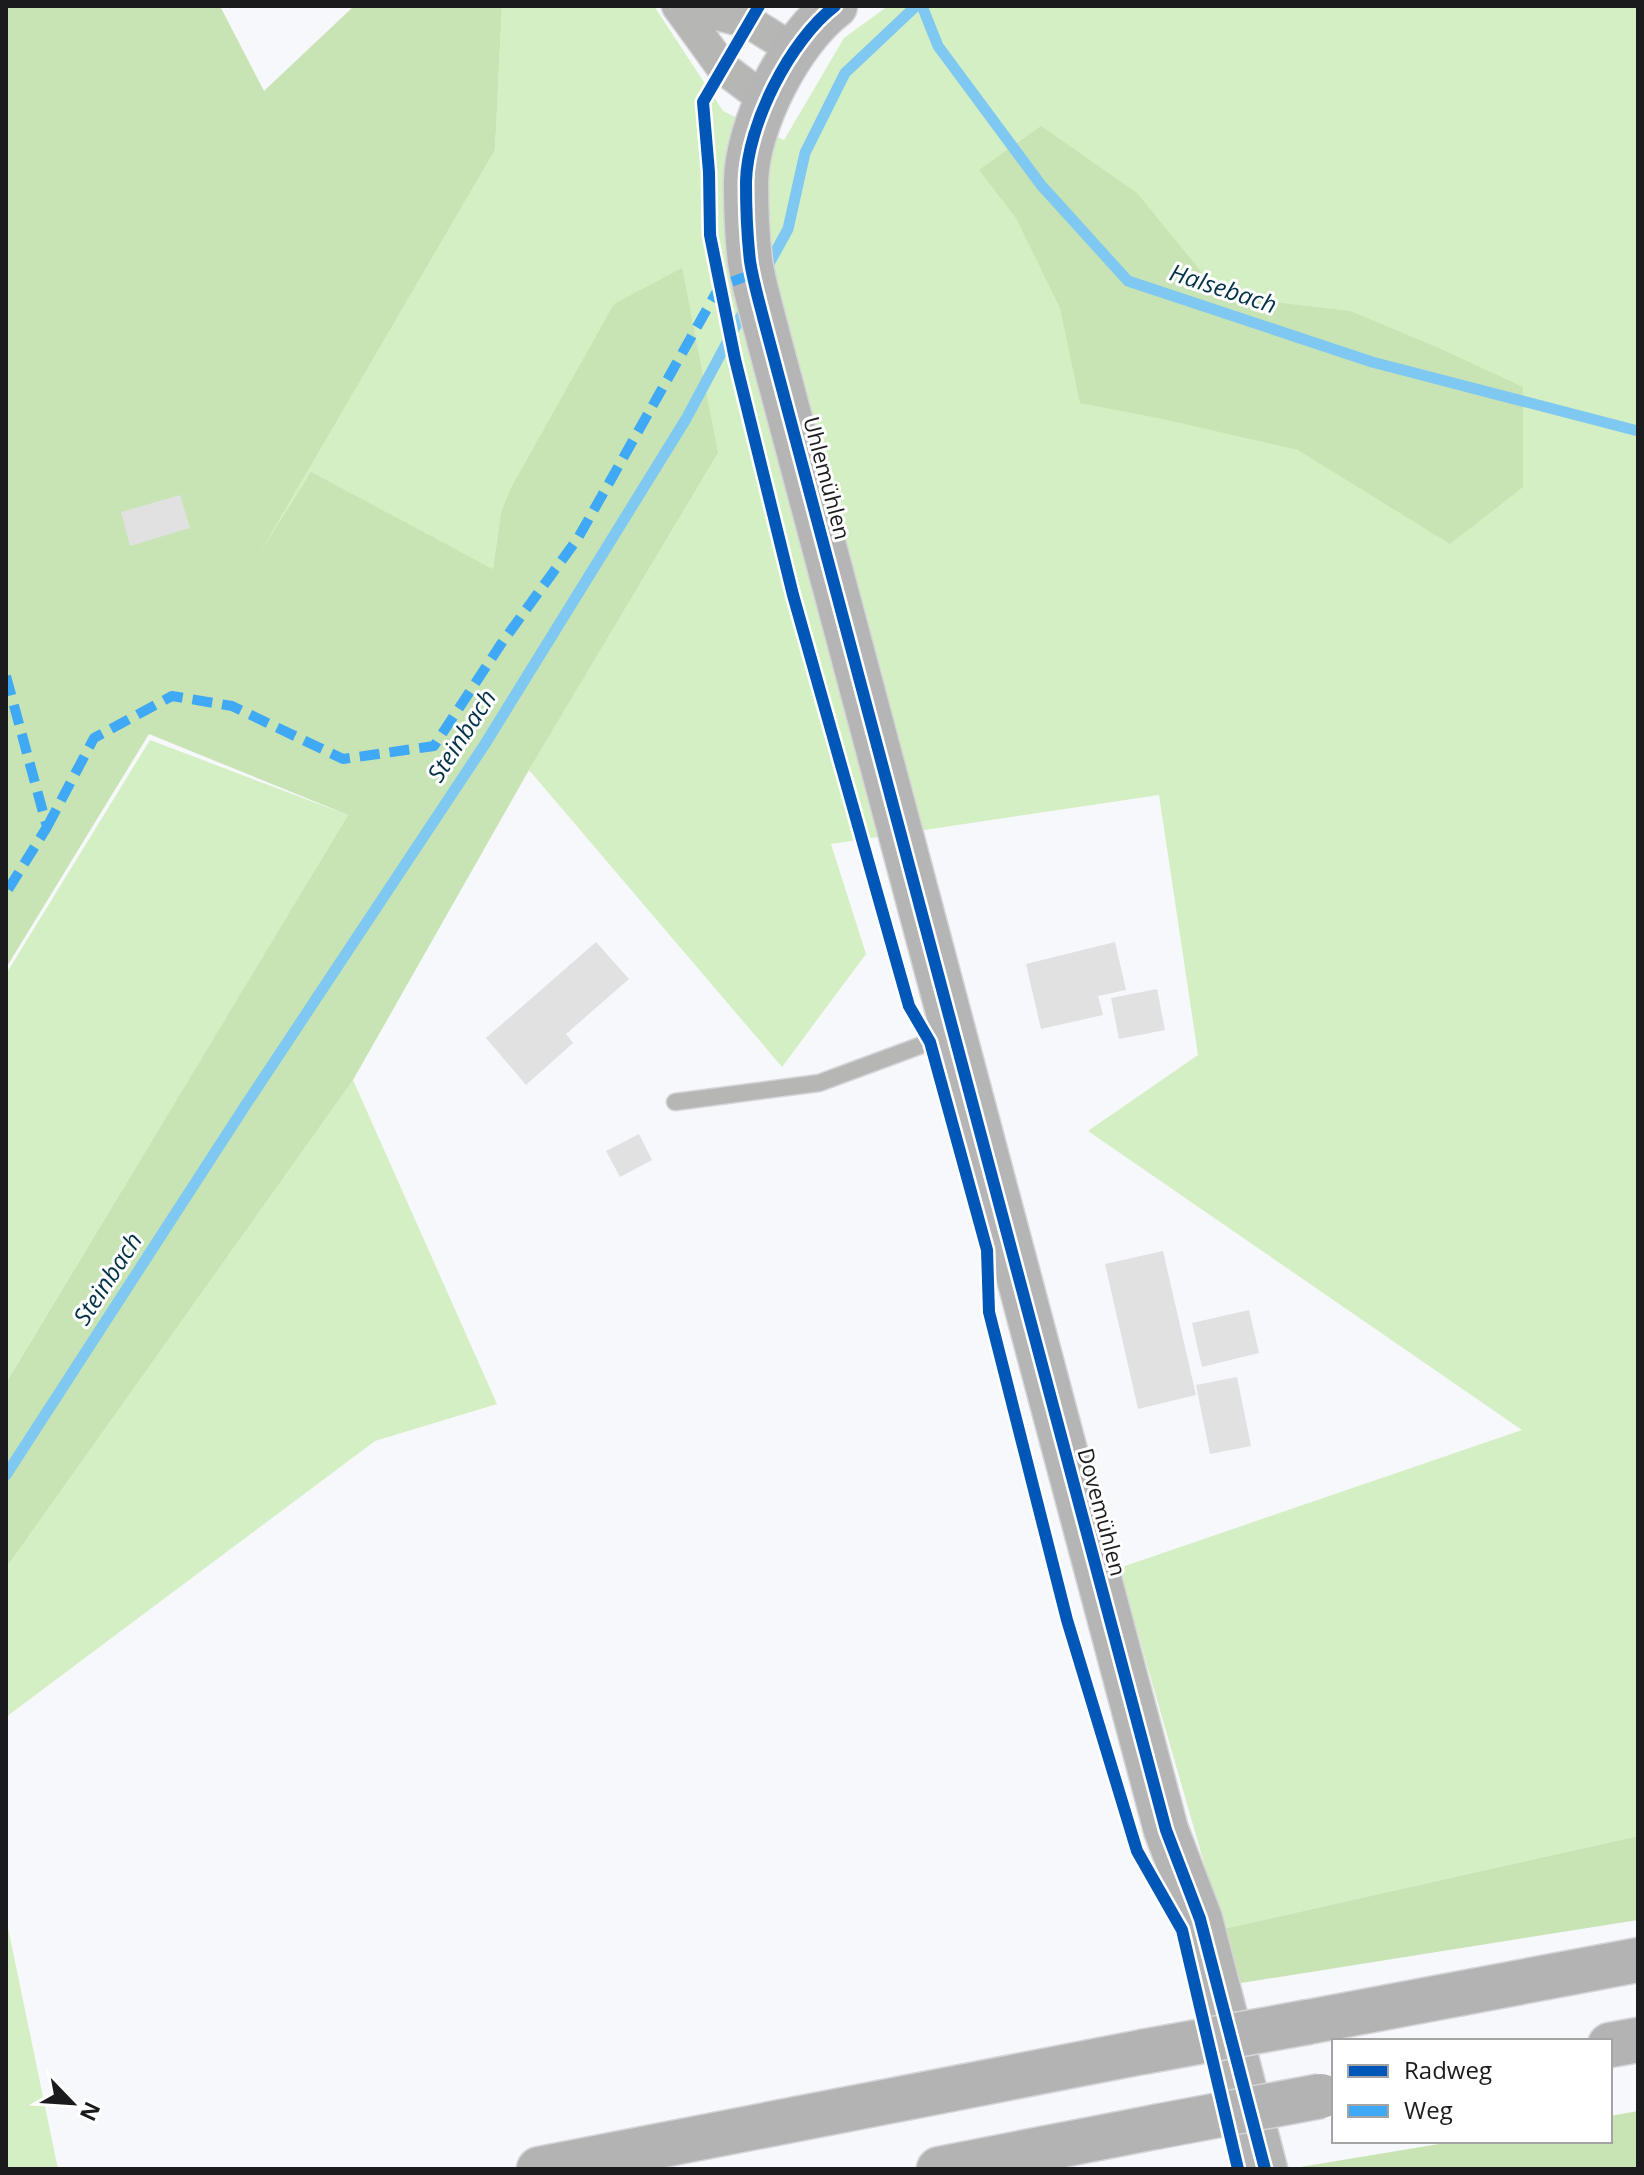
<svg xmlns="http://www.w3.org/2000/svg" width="1644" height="2175" viewBox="0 0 1644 2175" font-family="'Open Sans',sans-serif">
<rect width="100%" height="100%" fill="#f7f8fc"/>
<!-- green -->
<path fill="#d4efc3" d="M502 6H654L723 111 784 140 844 38 888 6H1638V1836L1223 1929 1119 1568 1522 1430 1088 1131 1198 1055 1159 795 831 844 866 954 782 1067 529 770 718 453 501 512 493 569 311 473 232 600 495 150Z
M150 740 348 815 6 1383V974Z
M353 1080 497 1404 375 1441 6 1717V1568Z
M6 1918 58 2169H6Z"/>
<!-- forest -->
<path fill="#c8e3b4" d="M6 6H220L264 91 354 6H502L495 150 258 556 311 472 493 569 501 512 511 488 614 304 682 268 718 453 529 770 353 1080 6 1568V1383L348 815 149 734 6 968Z
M1041 126 1137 193 1221 296 1350 311 1441 349 1523 387V487L1450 544 1298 450 1163 419 1080 403 1060 308 1016 218 979 170Z
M1638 1836V1920L1241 1983 1223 1929Z
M1638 2111V2167L1627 2169H1288L1457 2141H1610V2116Z"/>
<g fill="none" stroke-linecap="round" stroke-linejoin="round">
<!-- stream -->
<path stroke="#7fc8f2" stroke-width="11" d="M922 6 938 46 1041 185 1128 281 1372 362 1638 431
M765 271 788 229 805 153 845 73 916 6
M6 1475 245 1106 485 744 686 419 746 307"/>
</g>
<!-- building -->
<path fill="#e1e1e1" d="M180 495 190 528 130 546 121 512Z
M596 942 629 979 566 1034 573 1043 526 1085 486 1038Z
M1115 942 1126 990 1098 996 1103 1015 1041 1029 1026 964Z
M1157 989 1165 1030 1119 1039 1111 998Z
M639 1134 652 1160 620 1177 606 1151Z
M1163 1251 1196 1395 1138 1409 1105 1264Z
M1249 1310 1259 1353 1202 1367 1192 1323Z
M1237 1377 1251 1446 1210 1454 1196 1385Z"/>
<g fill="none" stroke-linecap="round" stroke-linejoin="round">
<defs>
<path id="lane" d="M675 1102 819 1083 930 1042 954 1036"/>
<path id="street" d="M678 6 723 68 767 101
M685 6 749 22 794 50"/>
<path id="secondary" d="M835 6C790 40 747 125 746 182 746 207 747 235 750 261 753 281 759 301 764 321L1166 1830 1200 1919 1265 2169"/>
<path id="highway" d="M1308 2022 1638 1960
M1610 2045 1638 2040
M539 2169 1142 2052
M939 2169 1155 2127"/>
</defs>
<!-- lane casing -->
<use href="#lane" stroke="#d5d5d8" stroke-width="19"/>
<!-- street casing -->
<use href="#street" stroke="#d5d5d8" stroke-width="35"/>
<!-- secondary casing -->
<use href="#secondary" stroke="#d5d5d8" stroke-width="47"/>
<!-- highway casing -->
<use href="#highway" stroke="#d5d5d8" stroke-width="47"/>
<!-- lane -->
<use href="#lane" stroke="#b6b6b5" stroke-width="16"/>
<!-- street -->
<use href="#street" stroke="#b6b6b5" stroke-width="32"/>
<!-- secondary -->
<use href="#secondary" stroke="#b6b5b5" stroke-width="44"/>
<!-- highway -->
<use href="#highway" stroke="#b4b3b4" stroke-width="44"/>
<defs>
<path id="highway-bridge" d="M1142 2052 1308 2022
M1155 2127 1321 2096"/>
</defs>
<!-- highway-bridge casing -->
<use href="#highway-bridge" stroke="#d5d5d8" stroke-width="47" stroke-linecap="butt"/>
<!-- highway-bridge -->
<use href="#highway-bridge" stroke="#b4b3b4" stroke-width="44"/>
<!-- quiet -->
<path stroke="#3fa9f5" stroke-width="10" stroke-dasharray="20 10" stroke-linecap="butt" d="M6 676 47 827 6 893
M47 827 94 738 172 696 232 706 343 759 434 746 501 644 578 538 720 286 753 274"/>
<defs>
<path id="cycleway" d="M759 6 703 102 709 172 710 235 735 359 793 595 909 1006 930 1042 987 1250 989 1312 1067 1620 1137 1851 1182 1930 1238 2169
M835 6C790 40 747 125 746 182 746 207 747 235 750 261 753 281 759 301 764 321L1166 1830 1200 1919 1265 2169"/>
</defs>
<!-- cycleway casing -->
<use href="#cycleway" stroke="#fff" stroke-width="17"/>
<!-- cycleway -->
<use href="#cycleway" stroke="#0057b8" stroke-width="12"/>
</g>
<g text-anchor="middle" stroke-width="6" stroke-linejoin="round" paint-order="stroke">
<!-- street labels -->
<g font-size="22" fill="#1b1b1e" stroke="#fff">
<text transform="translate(827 478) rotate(75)" y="8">Uhlemühlen</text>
<text transform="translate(1102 1512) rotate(75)" y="8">Dovemühlen</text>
</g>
<!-- water labels -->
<g font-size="24" font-style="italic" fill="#023148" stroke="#fff">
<text transform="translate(1223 289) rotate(18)" y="8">Halsebach</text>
<text transform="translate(462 736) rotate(-57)" y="8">Steinbach</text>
<text transform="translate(108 1279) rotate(-57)" y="8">Steinbach</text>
</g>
</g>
<!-- border -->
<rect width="1644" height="2175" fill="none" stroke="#1b1b1e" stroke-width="16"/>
<!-- legend -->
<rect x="1332" y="2039" width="280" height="104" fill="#ffffff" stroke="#a4a4a5" stroke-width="2"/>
<rect x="1348" y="2065" width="40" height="12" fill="#0057b8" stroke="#a4a4a5" stroke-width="2"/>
<text x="1404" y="2079" font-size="24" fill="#1b1b1e">Radweg</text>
<rect x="1348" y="2105" width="40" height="12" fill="#3fa9f5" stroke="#a4a4a5" stroke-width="2"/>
<text x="1404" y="2119" font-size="24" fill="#1b1b1e">Weg</text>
<!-- north arrow -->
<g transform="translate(72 2103) rotate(115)" stroke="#ffffff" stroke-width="6" paint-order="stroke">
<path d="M0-6L14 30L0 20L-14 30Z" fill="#1b1b1e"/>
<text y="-12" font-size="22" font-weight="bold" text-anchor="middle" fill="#1b1b1e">N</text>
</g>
</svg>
